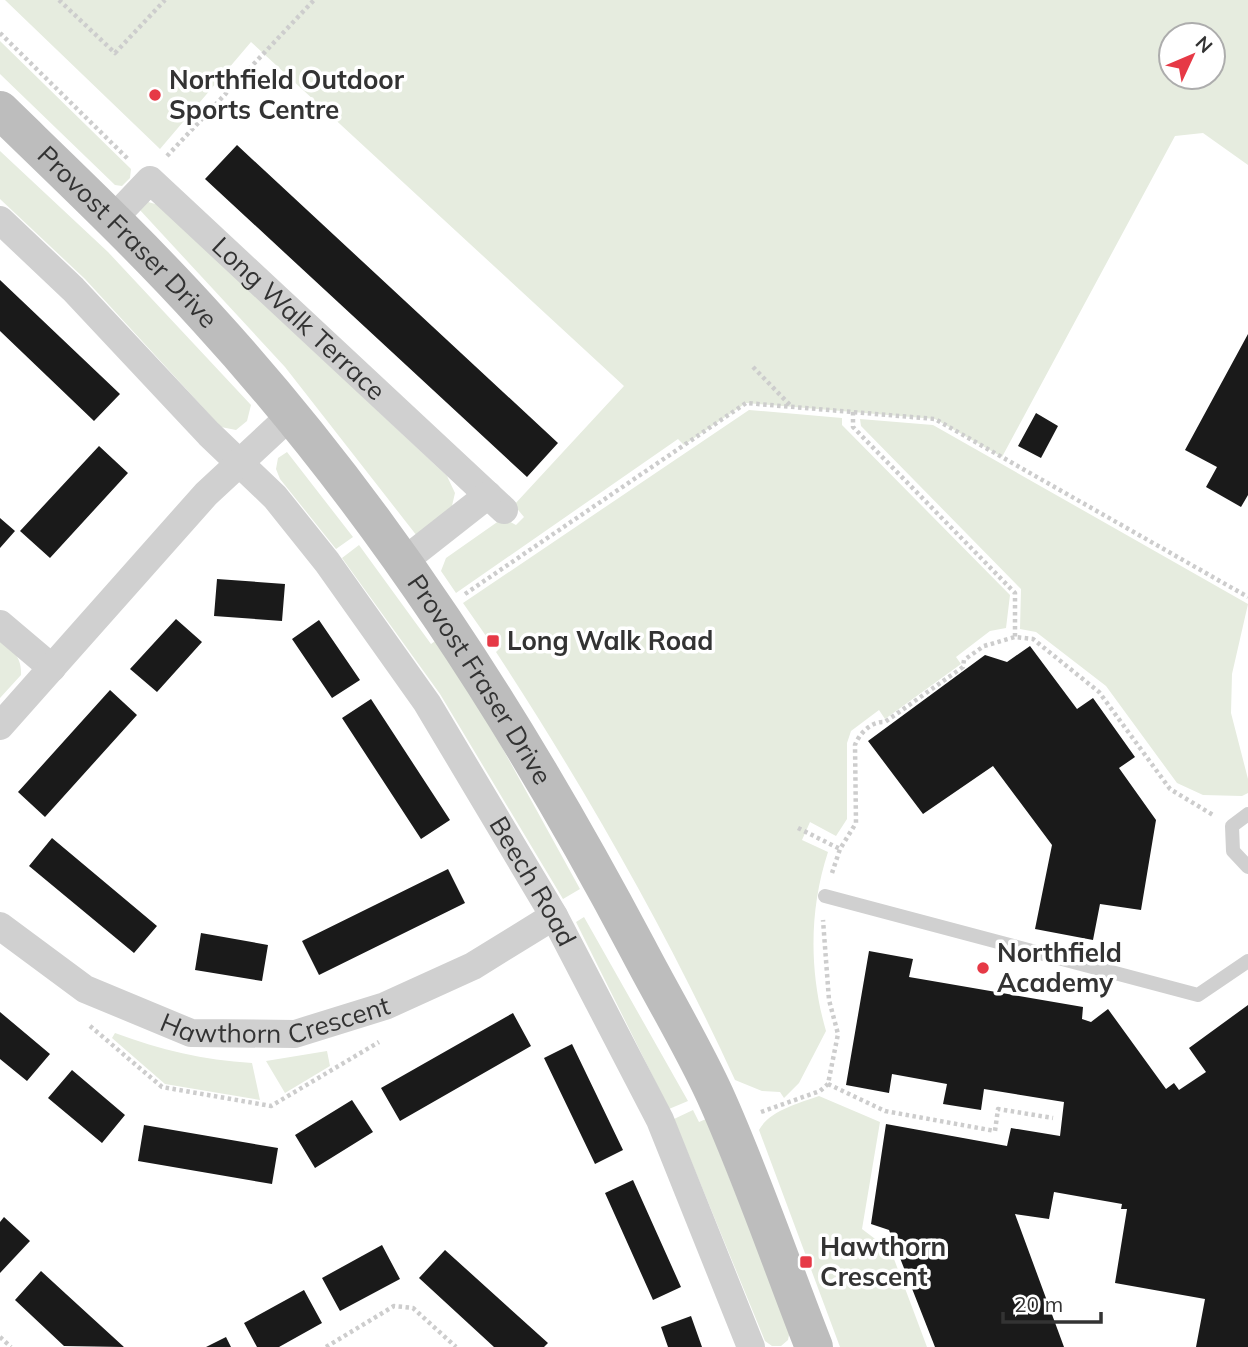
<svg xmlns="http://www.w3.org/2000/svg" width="1248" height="1347" viewBox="0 0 1248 1347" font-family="Mulish,sans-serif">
<rect width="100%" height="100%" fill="#fff"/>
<!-- green -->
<path fill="#e6ecdf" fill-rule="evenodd" d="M5 0H1248V165L1203 133 1175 136 1002 457 935 419 746 403 684 445 678 439 456 593 441 571 446 558 503 518 516 525 524 517 514 505 624 386 251 42 160 149ZM1171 35H1213V77H1171Z
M0 41 131 169 130 178 122 186 115 185 0 74Z
M0 151 108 252 251 405 247 421 236 430 221 427 85 279 0 199Z
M148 202 159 205 447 476 455 493 451 510 417 536 285 367 139 209Z
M749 410 842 418V425L1010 595 1006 628 990 631 956 657 961 664 885 719 879 710 851 731 847 743V819L836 836 810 822 802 840 828 852C809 910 809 972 826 1031L799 1083 784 1098 780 1092 762 1091 735 1080C666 930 586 790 496 652L501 647 491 632 486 636 463 603Z
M860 419 933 425 1248 604 1232 674 1231 713 1248 779V793L1242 796 1203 795 1177 783 1106 686 1036 632 1020 629 1021 589 861 426Z
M287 452 353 537 336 549 280 479 276 469 278 458Z
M359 545 431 644 438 639 477 702 580 889 563 899 440 694 342 558Z
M0 639C13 651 22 657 21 675L0 698Z
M584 917 688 1101 669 1109 576 922Z
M115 1033C161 1050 203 1060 252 1063L260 1100 165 1084 112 1038Z
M327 1051 330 1066 285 1093 266 1061Z
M819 1096 880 1122 862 1229 891 1251 927 1347H840L759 1130C769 1111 799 1103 819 1096Z
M693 1110 699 1122 706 1119 790 1330 788 1340 781 1346H772L765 1341 674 1119Z"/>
<!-- building -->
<path fill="#1a1a1a" d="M237 145 558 443 527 477 205 179Z
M0 280 120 394 94 421 0 331Z
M1248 334V495L1241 507 1206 487 1217 467 1185 450Z
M1036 413 1058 426 1041 458 1018 446Z
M99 446 128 473 50 558 20 531Z
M0 518 15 531 0 548Z
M217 579 285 584 282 621 214 616Z
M176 619 202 642 157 692 130 669Z
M319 620 360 680 332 698 292 639Z
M1030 646 1077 709 1093 698 1135 757 1119 768 1156 820 1141 910 1100 904 1093 940 1035 929 1052 845 993 766 923 814 868 741 985 655 1007 662Z
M110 690 137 715 45 817 18 792Z
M371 699 450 820 421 839 342 718Z
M52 838 157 926 134 953 29 866Z
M448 869 465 903 319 975 302 941Z
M201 933 268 945 262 981 195 970Z
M869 951 913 959 909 977 1083 1007 1082 1019 1091 1022 1108 1009 1166 1089 1174 1083 1179 1090 1206 1072 1189 1048 1248 1005V1347H1196L1205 1299 1115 1283 1127 1209H1121L1122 1204 1054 1192 1049 1219 1015 1214 1064 1347H935L889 1230 871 1224 886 1124 1007 1146 1011 1128 1060 1136 1064 1102 984 1089 981 1110 943 1104 947 1084 892 1074 889 1093 846 1085Z
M0 1012 50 1054 27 1081 0 1059Z
M513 1013 531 1046 400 1121 381 1088Z
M572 1044 623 1150 595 1164 544 1058Z
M72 1070 125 1115 102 1143 48 1098Z
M352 1100 373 1132 315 1168 295 1135Z
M144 1125 278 1148 272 1184 138 1161Z
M633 1180 681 1287 653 1300 605 1193Z
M4 1217 30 1241 0 1273V1222Z
M382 1245 400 1279 340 1311 322 1278Z
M445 1250 548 1343 544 1347H494L419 1278Z
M41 1271 66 1294 124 1347 64 1346 15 1300Z
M304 1290 322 1323 279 1347H257L244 1323Z
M691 1316 702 1347H668L661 1327Z
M226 1337 231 1347H206Z"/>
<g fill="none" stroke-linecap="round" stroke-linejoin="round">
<!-- path -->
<path stroke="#cdcdcd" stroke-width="4.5" stroke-dasharray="3.5 3.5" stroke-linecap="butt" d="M59 0 115 53 165 0
M0 33 129 160
M167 156 314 0
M753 367 791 406
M853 412V427L1015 593V637
M465 594 746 403 935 419 1248 597
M798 828 840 849
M832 873 840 849 856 823 855 745C859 734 871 721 885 722L963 667 964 660 984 646 1015 637 1033 639 1099 692 1170 789 1213 815
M90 1026 162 1087 271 1106 379 1042
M828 1084 885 1111 995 1131 998 1109 1053 1118
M761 1112 820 1091 828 1084 838 1034 829 1000 823 920
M0 1337 11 1347
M326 1347 394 1306 413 1308 456 1347"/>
<!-- lane -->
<path stroke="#d0d0d0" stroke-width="14" d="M1248 814 1232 826 1233 851 1248 867
M825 896 1198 995 1248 961"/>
<!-- street -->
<g stroke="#d0d0d0" stroke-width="28">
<path id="s1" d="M113 219 150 180 504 510"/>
<path id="s2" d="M0 220 73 289 209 434 275 497 327 562 427 703 554 916 660 1120 751 1347"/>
<path d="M404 561 488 495"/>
<path d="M0 624 52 668"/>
<path d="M0 726 206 494 291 415"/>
<path id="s3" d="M0 926 85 989 191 1033 295 1034 385 1006 473 966 554 916"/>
</g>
<!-- secondary -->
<path stroke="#bdbdbd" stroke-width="38" id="s4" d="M0 110C70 178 141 245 207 318 380 507 518 722 638 949 663 997 692 1045 715 1095 752 1177 781 1263 814 1347"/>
</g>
<!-- markers -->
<g fill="#e63946" stroke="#fff" stroke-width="2.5">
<circle cx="155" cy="95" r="7"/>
<rect x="486" y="634" width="14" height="14" rx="3.5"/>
<circle cx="983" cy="968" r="7"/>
<rect x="799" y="1255" width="14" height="14" rx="3.5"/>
</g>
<g text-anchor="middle" stroke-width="7" stroke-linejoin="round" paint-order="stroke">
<!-- poi labels -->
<g font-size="26" font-weight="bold" fill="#333" stroke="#fff" text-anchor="start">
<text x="169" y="89">Northfield Outdoor<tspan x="169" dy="30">Sports Centre</tspan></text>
<text x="507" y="650">Long Walk Road</text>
<text x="997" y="962">Northfield<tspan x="997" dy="30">Academy</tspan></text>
<text x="820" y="1256">Hawthorn<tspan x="820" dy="30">Crescent</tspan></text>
</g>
<!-- street labels -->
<g font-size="26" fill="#333" stroke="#fff">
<text dy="9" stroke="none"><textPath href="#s4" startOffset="180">Provost Fraser Drive</textPath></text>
<text dy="9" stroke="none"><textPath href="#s1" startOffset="257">Long Walk Terrace</textPath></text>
<text dy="9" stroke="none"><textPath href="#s4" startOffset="747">Provost Fraser Drive</textPath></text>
<text dy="9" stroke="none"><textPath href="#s2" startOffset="854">Beech Road</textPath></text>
<text dy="9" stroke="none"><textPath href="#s3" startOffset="306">Hawthorn Crescent</textPath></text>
</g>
</g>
<!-- north arrow -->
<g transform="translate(1192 56) rotate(46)"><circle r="33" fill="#ffffff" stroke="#adadad" stroke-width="2"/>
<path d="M0-5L12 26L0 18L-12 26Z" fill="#e63946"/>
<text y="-10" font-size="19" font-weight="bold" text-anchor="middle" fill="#333333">N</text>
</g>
<!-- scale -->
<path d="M1003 1312v10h98v-10" fill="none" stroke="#333333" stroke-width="3.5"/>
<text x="1014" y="1312" font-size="21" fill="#333333" stroke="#ffffff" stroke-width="5" paint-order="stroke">20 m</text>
</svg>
